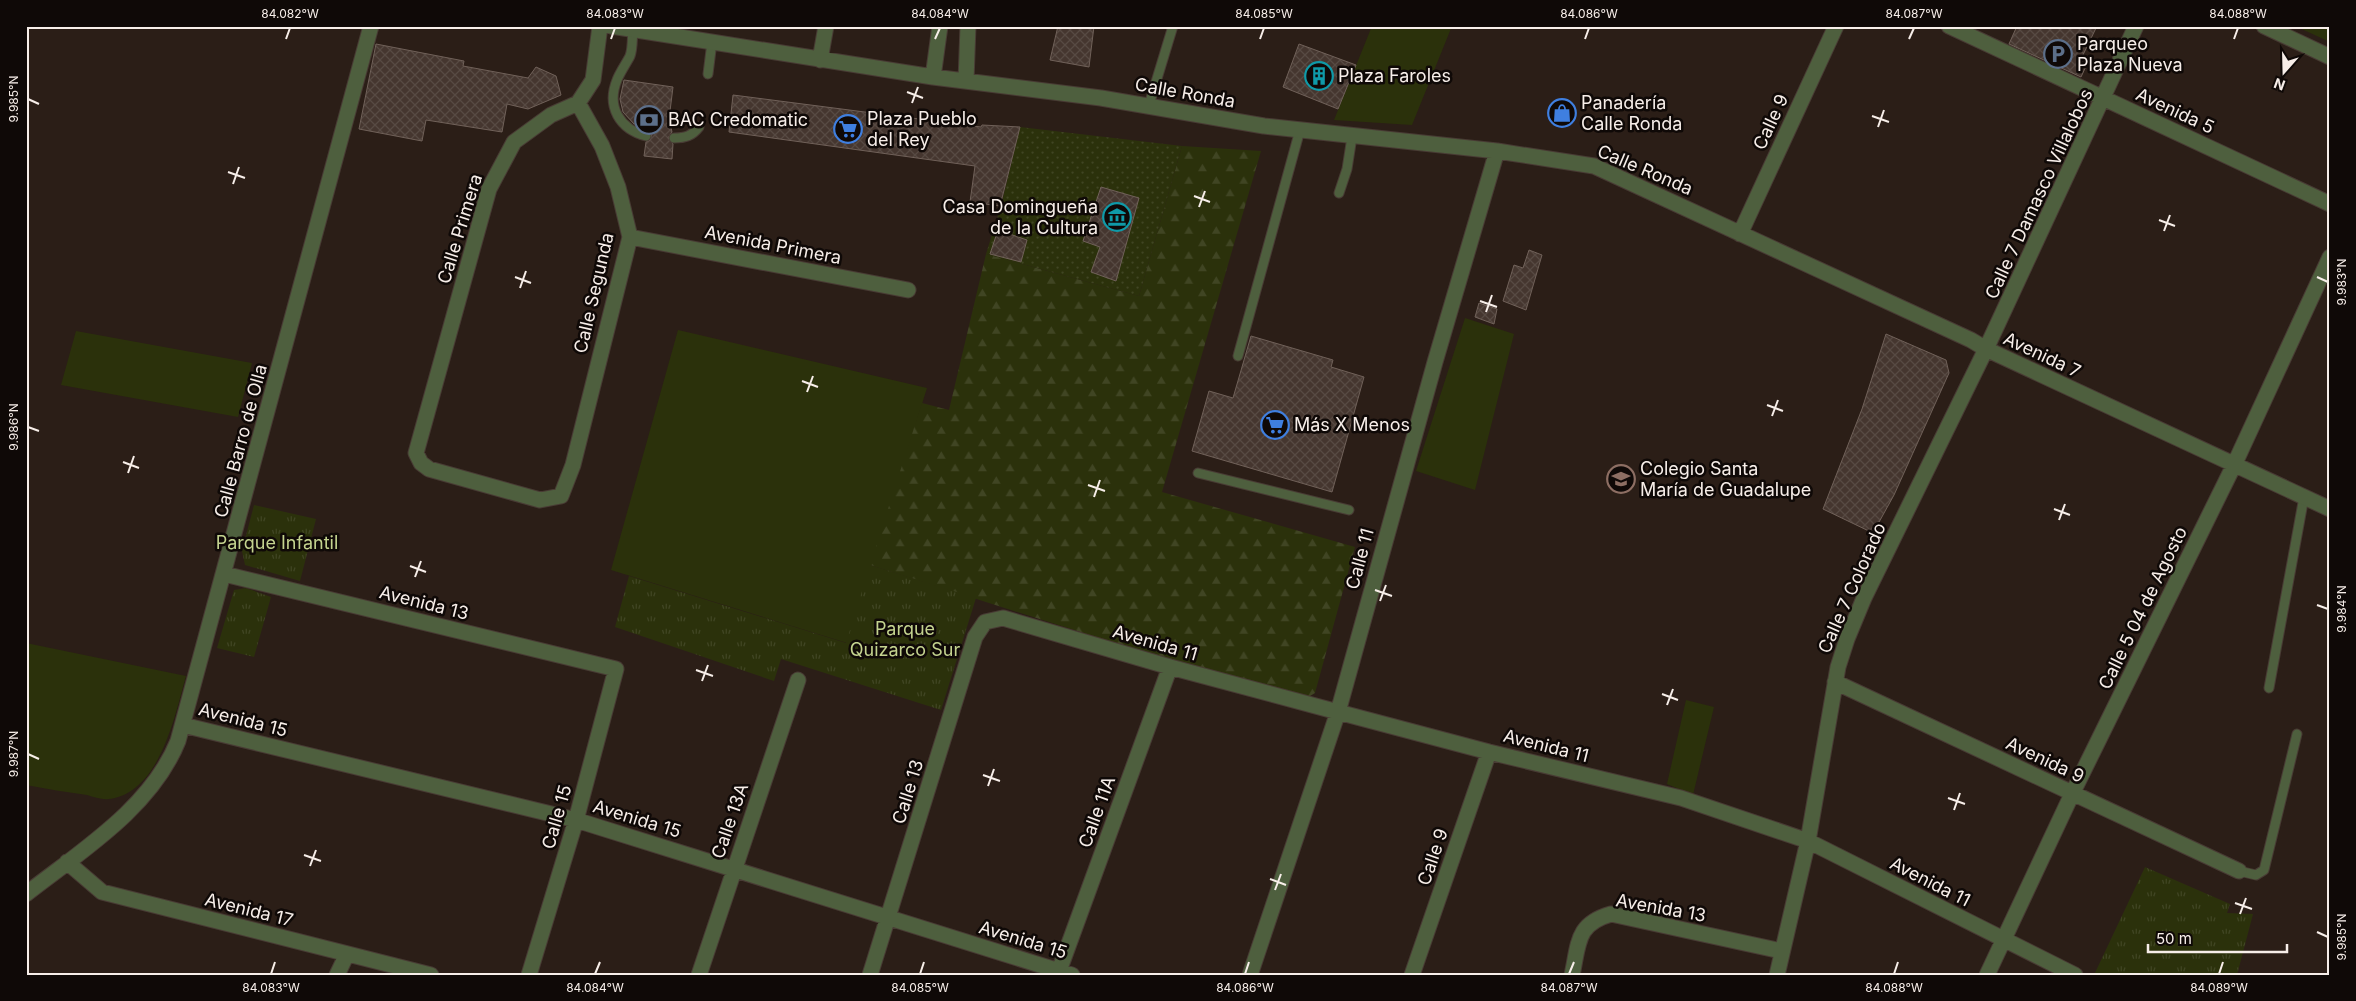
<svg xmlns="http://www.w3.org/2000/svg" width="2356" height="1001" viewBox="0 0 2356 1001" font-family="Inter,sans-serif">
<defs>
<pattern id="forest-firs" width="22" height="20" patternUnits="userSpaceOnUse" patternTransform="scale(1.25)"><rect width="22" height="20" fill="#2b310b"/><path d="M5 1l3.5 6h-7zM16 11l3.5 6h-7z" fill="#404523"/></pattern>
<pattern id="park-tufts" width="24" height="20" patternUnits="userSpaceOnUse" patternTransform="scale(1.25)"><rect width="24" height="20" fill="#2b310b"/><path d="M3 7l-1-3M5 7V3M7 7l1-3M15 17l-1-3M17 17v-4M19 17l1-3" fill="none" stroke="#404523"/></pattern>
<pattern id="garden-dots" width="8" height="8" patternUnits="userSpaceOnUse" patternTransform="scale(1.25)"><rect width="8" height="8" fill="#2b310b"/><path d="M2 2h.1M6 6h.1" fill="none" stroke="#404523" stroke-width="1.8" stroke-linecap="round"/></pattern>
<pattern id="building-cross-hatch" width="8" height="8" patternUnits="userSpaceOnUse" patternTransform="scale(1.25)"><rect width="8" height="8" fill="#45362f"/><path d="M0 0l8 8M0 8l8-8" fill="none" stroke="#574a43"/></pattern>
</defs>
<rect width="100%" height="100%" fill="#2b1e17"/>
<!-- grass -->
<path fill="#2b310b" d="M1372 26H1452L1412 125 1334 120Z
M2295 26H2330V42Z
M1465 318 1514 334 1475 490 1416 471Z
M678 330 927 388 847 643 611 570Z
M76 331 252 363 238 417 61 385Z
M26 643 186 676C175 715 160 793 109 799 102 800 94 797 87 795 67 792 46 789 26 785Z
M1686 700 1714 707 1693 795 1667 784Z"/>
<!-- forest -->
<path fill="url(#forest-firs)" d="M1182 146 1261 151 1162 492 1355 547 1315 693 1300 702 870 565 922 403 949 410 986 254 1139 296Z"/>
<!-- park -->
<path fill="url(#park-tufts)" d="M254 505 316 519 300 581 245 565 242 551Z
M870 565 976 598 941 710 781 659 774 681 615 627 629 576 846 643Z
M246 588 271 597 254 657 217 648 234 590Z
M2145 867 2230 904 2227 913 2253 914 2237 975H2094Z"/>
<!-- garden -->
<path fill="url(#garden-dots)" d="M1020 127 1182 146 1139 296 986 254 1001 206Z"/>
<!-- building -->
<path fill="url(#building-cross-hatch)" stroke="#706159" d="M1058 26H1094L1089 67 1050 60Z
M2017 26H2097L2080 61 2087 64 2081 77 2009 44Z
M376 44 464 61 463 66 528 78 536 67 556 76 561 95 528 109 507 104 502 132 426 120 422 141 359 129Z
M1299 44 1356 65 1338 109 1283 87Z
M624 80 673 87 669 119 672 132 668 138 673 144 672 159 644 156 646 142 650 140 652 134 647 130V126L634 124 623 112 620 99Z
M733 95 981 127 982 125 1020 127 1000 206 970 202 975 166 729 132Z
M1101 187 1139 198 1116 281 1091 272 1100 247 1083 241Z
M998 230 1027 240 1021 262 990 254Z
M1529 250 1542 255 1526 310 1503 301 1514 265 1523 268Z
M1479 303 1497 309 1494 324 1475 317Z
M1886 334 1946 360 1949 373 1894 495 1873 533 1823 509 1862 409Z
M1251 336 1333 360 1331 367 1364 377 1332 492 1192 451 1209 391 1233 398Z"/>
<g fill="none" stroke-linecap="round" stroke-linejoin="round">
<defs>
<path id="lane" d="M633 29C632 37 633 48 630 56 626 64 620 72 617 80 606 107 620 129 646 136
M708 74 712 42
M1149 105 1173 26
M674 138C685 138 692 136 699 127
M1339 193 1347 169 1352 137
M1238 356 1300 130
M1198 473 1349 510
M2269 688 2304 497
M2239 871 2256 875 2264 870 2297 734"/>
<path id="street" d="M611 26 933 77 1101 98 1264 126 1497 151 1594 166 1971 340 1986 349 2330 509
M1949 26 2330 204
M2264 26 2330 57
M820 60 826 26
M933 77 940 26
M966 81 968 26
M578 103 602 146 618 187 630 237 573 465 561 496 540 500 429 469 421 463 416 453 489 189 514 142 551 115 578 103 593 80 600 26
M1740 234 1836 26
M630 237 908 290
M224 574 616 669 576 820 529 975
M1835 682 2239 871
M183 725 576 820 1072 975
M67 862 102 892 431 975
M26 894C81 851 151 808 178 741L371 26
M1059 971 1170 667
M337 975 347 954
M699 975 798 680
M870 975 975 637 985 622 1003 618 1170 667 1338 712 1489 752 1681 798 1808 841 2075 975
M1250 975 1338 712 1435 362 1497 151
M1412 975 1489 752
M1572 975C1579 943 1576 924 1611 914L1781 951
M1777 975 1808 841 1838 667 1847 639 1864 598 1986 349 2136 26
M1987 975 2072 794 2235 463 2330 257"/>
</defs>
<!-- lane casing -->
<use href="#lane" stroke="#483b34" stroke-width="11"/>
<!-- street casing -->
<use href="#street" stroke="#483b34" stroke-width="17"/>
<!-- lane -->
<use href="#lane" stroke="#4e5f3e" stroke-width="9"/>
<!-- street -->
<use href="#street" stroke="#4e5f3e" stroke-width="15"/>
</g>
<!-- ticks -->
<path fill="none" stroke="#f7eee9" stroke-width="2" d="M286 39 290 28M611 39 615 28M935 39 940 28M1260 39 1264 28M1585 39 1589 28M1909 39 1914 28M2234 39 2238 28M907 92 923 98M28 99 39 104M912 103 918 87M1872 116 1889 122M1878 127 1884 110M228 172 245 178M233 184 239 167M1194 196 1210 202M1199 207 1205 191M2159 220 2175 226M2164 231 2170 215M515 277 531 283M2317 277 2328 282M520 288 526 271M1480 301 1497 307M1486 312 1492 295M802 381 818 387M807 392 813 376M1767 405 1783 411M1772 416 1778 400M28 427 39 431M123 462 139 468M128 473 134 456M1088 485 1105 491M1094 497 1100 480M2054 509 2070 515M2059 520 2065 504M410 566 426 572M415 577 421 561M1375 590 1392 596M1380 601 1386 585M2317 605 2328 609M696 670 713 676M702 681 708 665M1662 694 1678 700M1667 705 1673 689M28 754 39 759M983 775 1000 781M988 786 994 769M1948 798 1965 804M1954 810 1960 793M304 855 321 861M310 866 316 850M1270 879 1286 885M1275 890 1281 874M2235 903 2252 909M2240 914 2246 898M2317 932 2328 937M271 974 275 962M595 974 600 962M920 974 924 962M1245 974 1249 962M1569 974 1574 962M1894 974 1898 962M2219 974 2223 962"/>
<!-- icons -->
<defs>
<symbol id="parking-ring" viewBox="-11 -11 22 22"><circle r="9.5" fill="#0f0907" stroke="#5c6f8a" stroke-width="1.5"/><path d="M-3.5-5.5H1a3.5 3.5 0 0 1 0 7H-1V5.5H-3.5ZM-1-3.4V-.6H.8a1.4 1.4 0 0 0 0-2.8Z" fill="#5c6f8a"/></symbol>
<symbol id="building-ring" viewBox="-11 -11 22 22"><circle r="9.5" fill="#0f0907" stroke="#0f9aa8" stroke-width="1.5"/><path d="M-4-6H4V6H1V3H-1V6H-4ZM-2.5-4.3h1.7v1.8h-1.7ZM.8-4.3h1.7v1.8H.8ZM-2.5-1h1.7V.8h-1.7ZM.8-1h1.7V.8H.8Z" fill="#0f9aa8"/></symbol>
<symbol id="shop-ring" viewBox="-11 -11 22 22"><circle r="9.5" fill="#0f0907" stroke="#3f7fe0" stroke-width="1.5"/><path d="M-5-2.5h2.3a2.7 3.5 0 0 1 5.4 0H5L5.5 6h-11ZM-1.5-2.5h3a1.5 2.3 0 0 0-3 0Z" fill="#3f7fe0"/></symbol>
<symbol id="bank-ring" viewBox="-11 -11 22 22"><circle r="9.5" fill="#0f0907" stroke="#5c6f8a" stroke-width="1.5"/><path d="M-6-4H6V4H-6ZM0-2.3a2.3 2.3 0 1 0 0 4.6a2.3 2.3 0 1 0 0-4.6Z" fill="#5c6f8a"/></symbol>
<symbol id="supermarket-ring" viewBox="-11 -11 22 22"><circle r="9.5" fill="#0f0907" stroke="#3f7fe0" stroke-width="1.5"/><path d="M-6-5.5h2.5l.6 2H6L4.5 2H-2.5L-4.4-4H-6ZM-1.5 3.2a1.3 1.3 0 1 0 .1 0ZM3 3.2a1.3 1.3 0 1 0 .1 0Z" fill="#3f7fe0"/></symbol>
<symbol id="museum-ring" viewBox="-11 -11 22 22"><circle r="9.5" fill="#0f0907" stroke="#0f9aa8" stroke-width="1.5"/><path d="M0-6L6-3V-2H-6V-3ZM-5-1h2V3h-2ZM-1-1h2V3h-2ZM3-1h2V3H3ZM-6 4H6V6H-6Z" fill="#0f9aa8"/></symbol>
<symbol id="school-ring" viewBox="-11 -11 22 22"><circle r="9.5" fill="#0f0907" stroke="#8d6e63" stroke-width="1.5"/><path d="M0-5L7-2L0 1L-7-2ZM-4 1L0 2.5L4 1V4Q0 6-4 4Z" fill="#8d6e63"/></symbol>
</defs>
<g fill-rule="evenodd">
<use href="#parking-ring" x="2042" y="38" width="32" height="32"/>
<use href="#building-ring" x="1303" y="60" width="32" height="32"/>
<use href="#shop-ring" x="1546" y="97" width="32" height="32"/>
<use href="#bank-ring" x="633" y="104" width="32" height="32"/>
<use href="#supermarket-ring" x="832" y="113" width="32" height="32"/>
<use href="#museum-ring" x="1101" y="201" width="32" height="32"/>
<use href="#supermarket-ring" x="1259" y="409" width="32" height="32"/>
<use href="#school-ring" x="1605" y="463" width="32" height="32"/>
</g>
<g text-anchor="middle" stroke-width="5" stroke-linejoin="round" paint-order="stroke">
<!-- poi labels -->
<g font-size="18" fill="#f7eee9" stroke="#0f0907" text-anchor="start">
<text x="2077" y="50">Parqueo<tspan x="2077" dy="21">Plaza Nueva</tspan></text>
<text x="1338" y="82">Plaza Faroles</text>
<text x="1581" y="109">Panadería<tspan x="1581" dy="21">Calle Ronda</tspan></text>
<text x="867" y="125">Plaza Pueblo<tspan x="867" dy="21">del Rey</tspan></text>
<text x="668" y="126">BAC Credomatic</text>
<text x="1098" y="213" text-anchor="end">Casa Domingueña<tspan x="1098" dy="21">de la Cultura</tspan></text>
<text x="1294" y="431">Más X Menos</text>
<text x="1640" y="475">Colegio Santa<tspan x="1640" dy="21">María de Guadalupe</tspan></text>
</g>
<!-- street labels -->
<g font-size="18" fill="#f7eee9" stroke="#0f0907">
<text transform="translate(1185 93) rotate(10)" y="6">Calle Ronda</text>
<text transform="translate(2175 111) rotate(25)" y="6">Avenida 5</text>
<text transform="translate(1771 122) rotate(-65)" y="6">Calle 9</text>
<text transform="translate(1645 170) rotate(23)" y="6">Calle Ronda</text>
<text transform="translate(2039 194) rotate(-65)" y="6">Calle 7 Damasco Villalobos</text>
<text transform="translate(460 229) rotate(-73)" y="6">Calle Primera</text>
<text transform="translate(773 245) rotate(11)" y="6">Avenida Primera</text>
<text transform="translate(594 293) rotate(-77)" y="6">Calle Segunda</text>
<text transform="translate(2042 355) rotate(25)" y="6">Avenida 7</text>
<text transform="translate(241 441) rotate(-75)" y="6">Calle Barro de Olla</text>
<text transform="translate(1360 559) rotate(-75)" y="6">Calle 11</text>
<text transform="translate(1852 588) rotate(-66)" y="6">Calle 7 Colorado</text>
<text transform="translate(424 603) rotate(14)" y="6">Avenida 13</text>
<text transform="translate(2143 608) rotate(-64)" y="6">Calle 5 04 de Agosto</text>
<text transform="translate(1155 643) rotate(16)" y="6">Avenida 11</text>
<text transform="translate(243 720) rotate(14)" y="6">Avenida 15</text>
<text transform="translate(1546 746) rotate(14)" y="6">Avenida 11</text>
<text transform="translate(2045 760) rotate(25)" y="6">Avenida 9</text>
<text transform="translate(908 792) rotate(-73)" y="6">Calle 13</text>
<text transform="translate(1097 812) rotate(-70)" y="6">Calle 11A</text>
<text transform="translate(557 817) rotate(-74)" y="6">Calle 15</text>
<text transform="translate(637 819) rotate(17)" y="6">Avenida 15</text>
<text transform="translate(730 821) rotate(-71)" y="6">Calle 13A</text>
<text transform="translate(1433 857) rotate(-71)" y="6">Calle 9</text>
<text transform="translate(1930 882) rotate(27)" y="6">Avenida 11</text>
<text transform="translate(1661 908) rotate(10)" y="6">Avenida 13</text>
<text transform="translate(249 910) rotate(14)" y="6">Avenida 17</text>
<text transform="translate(1023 940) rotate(17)" y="6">Avenida 15</text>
</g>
<!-- park labels -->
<g font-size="18" fill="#c4d38f" stroke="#0f0907">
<text x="277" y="549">Parque Infantil</text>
<text x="905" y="635">Parque<tspan x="905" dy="21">Quizarco Sur</tspan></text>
</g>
</g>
<!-- border -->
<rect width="2356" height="1001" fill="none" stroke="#0f0907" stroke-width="55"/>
<!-- north arrow -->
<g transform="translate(2284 72) rotate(200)" stroke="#0f0907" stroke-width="4" paint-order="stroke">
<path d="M0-4L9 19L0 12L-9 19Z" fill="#f7eee9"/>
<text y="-8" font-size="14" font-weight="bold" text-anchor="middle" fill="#f7eee9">N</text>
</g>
<!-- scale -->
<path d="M2148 944v8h139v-8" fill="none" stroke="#f7eee9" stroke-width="2.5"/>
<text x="2156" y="944" font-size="15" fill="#f7eee9" stroke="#0f0907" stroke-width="4" paint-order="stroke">50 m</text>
<rect x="28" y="28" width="2300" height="946" fill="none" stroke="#f7eee9" stroke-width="2"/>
<g font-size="12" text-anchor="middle" fill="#f7eee9">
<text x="290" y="18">84.082°W</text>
<text x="615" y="18">84.083°W</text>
<text x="940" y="18">84.084°W</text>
<text x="1264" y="18">84.085°W</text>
<text x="1589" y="18">84.086°W</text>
<text x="1914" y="18">84.087°W</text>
<text x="2238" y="18">84.088°W</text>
<text transform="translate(14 99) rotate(-90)" y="4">9.985°N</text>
<text transform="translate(2342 282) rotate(-90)" y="4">9.983°N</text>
<text transform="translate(14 427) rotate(-90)" y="4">9.986°N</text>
<text transform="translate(2342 609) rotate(-90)" y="4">9.984°N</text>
<text transform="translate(14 754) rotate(-90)" y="4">9.987°N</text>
<text transform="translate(2342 937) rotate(-90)" y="4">9.985°N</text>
<text x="271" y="992">84.083°W</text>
<text x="595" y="992">84.084°W</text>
<text x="920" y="992">84.085°W</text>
<text x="1245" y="992">84.086°W</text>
<text x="1569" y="992">84.087°W</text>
<text x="1894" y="992">84.088°W</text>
<text x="2219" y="992">84.089°W</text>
</g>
</svg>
